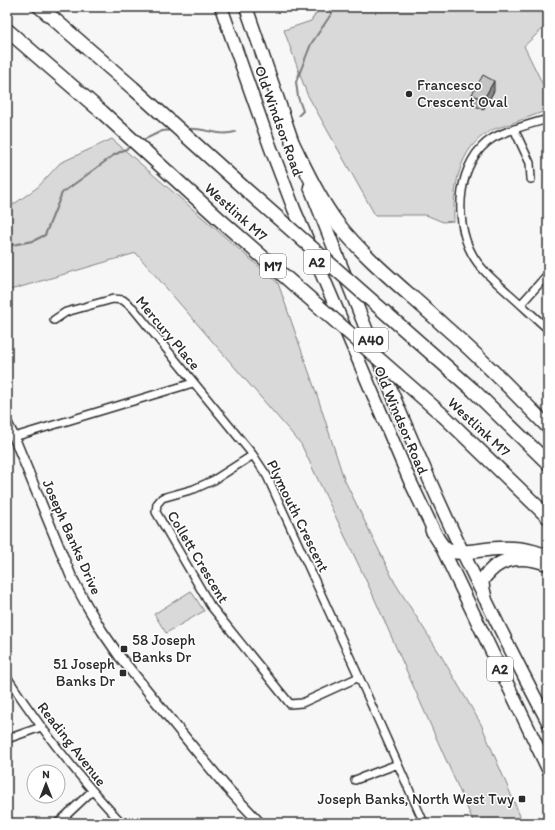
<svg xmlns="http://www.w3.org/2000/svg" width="555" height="830" viewBox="0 0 555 830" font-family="Itim,sans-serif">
<rect width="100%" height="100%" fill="#f7f7f7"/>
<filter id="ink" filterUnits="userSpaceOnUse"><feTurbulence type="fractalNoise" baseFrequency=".025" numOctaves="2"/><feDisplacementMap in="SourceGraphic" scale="8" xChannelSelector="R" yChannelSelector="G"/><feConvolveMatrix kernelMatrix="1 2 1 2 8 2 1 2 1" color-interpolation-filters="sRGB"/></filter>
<g filter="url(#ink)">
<!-- green -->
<path fill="#d9d9d9" stroke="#828282" d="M320 7H548V24L524 46 548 95V110C535 115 523 119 510 124 504 126 496 128 490 131 458 148 453 189 454 221L443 222 426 215H375L307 94 284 30 311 21Z
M112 139 278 283 317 395 344 479 395 583 440 654 481 724 523 823H474L372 593 301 444 136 253 7 291V209L38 187 60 163Z
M191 591 204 611 166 633 154 614Z"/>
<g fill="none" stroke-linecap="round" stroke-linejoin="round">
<!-- stream -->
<path stroke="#7b7b7b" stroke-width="2" d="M299 115 303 111 298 97 296 82 311 44 336 7
M187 129C204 127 217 137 235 132
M141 141 162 131 173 130
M7 246 33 241 45 235 62 193 114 155 132 146"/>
<defs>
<path id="minor" d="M548 119C530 124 510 129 493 138 457 160 453 220 472 254 480 269 495 281 507 292 521 304 534 317 548 329
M514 129 530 163 531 179
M521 304 548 274
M54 320 66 312 113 299 123 300 133 308 253 455 267 476 359 677 424 823
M14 437 193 383
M253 455 214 480 194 489 162 498 157 504 156 512 210 605 290 704 302 703 359 677
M7 677C41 729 79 778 122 823
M7 739 41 727
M355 780 398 764
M58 823 92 791"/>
<path id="tertiary" d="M7 423 14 437 71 576 86 604 102 631 120 657 188 741 227 788 260 823"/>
<path id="trunk" d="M221 7 270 146 294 209 410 481 548 769
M246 7 296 152
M310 187C348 282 384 379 426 472 463 557 505 640 548 722"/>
<path id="motorway" d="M40 7 133 88
M7 30 102 112
M292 142C306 170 319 199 338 224 368 262 408 292 443 325 480 357 514 392 548 427
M473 390 548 463
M446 418 548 517
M432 530C436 536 441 546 447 550 458 555 479 550 490 549 511 547 529 548 548 557
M485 598C484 593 482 587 482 582 483 578 486 575 489 572 503 556 526 556 545 563"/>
</defs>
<!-- minor casing -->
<use href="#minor" stroke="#2b2b2b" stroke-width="10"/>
<!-- tertiary casing -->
<use href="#tertiary" stroke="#2b2b2b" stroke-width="12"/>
<!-- trunk casing -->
<use href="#trunk" stroke="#2b2b2b" stroke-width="15"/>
<!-- motorway casing -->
<use href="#motorway" stroke="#2b2b2b" stroke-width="16"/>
<!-- minor -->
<use href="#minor" stroke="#fff" stroke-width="7"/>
<!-- tertiary -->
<use href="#tertiary" stroke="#fff" stroke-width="9"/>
<!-- trunk -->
<use href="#trunk" stroke="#fff" stroke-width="12"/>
<!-- motorway -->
<use href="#motorway" stroke="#fff" stroke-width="13"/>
<defs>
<path id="motorway-bridge" d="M133 88 244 188 473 390
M102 112 218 218 446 418"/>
</defs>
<!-- motorway-bridge casing -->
<use href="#motorway-bridge" stroke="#2b2b2b" stroke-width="16" stroke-linecap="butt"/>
<!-- motorway-bridge -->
<use href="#motorway-bridge" stroke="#fff" stroke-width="13"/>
</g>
<!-- wall -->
<path fill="#a9a9a9" stroke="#2b2b2b" d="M494 91 483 110 472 104V94Z"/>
<!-- shaded-wall -->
<path fill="#898989" stroke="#2b2b2b" d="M494 81V91L483 110V100Z"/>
<!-- building -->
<path fill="#c4c4c4" stroke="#2b2b2b" d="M483 75 494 81 483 100 472 94Z"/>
</g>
<!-- markers -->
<g fill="#2b2b2b" stroke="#fff" stroke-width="1.5">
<circle cx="409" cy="94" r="4"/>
<rect x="120" y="645" width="8" height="8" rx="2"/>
<rect x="119" y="669" width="8" height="8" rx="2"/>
<rect x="518" y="795" width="8" height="8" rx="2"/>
</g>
<g text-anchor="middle" stroke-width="3" stroke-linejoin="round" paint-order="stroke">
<!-- shield labels -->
<g fill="#fff" stroke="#6b6b6b" stroke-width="1">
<rect x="304" y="250" width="26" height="24" rx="3"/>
<rect x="260" y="254" width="26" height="24" rx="3"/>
<rect x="354" y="328" width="34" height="24" rx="3"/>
<rect x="487" y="657" width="26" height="24" rx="3"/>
</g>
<g font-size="14" font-weight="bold" fill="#2b2b2b">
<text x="317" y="267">A2</text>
<text x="273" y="271">M7</text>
<text x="371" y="345">A40</text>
<text x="500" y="674">A2</text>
</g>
<!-- poi labels -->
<g font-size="15" fill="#2b2b2b" stroke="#fff" text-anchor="start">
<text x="417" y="90">Francesco<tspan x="417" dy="17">Crescent Oval</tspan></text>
<text x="132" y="645">58 Joseph<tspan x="132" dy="17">Banks Dr</tspan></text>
<text x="115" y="669" text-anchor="end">51 Joseph<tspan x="115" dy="17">Banks Dr</tspan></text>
<text x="514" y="804" text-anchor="end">Joseph Banks, North West Twy</text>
</g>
<!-- street labels -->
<g font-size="15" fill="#2b2b2b" stroke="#fff">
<text transform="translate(279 121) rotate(70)" y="5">Old Windsor Road</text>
<text transform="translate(236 212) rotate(42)" y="5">Westlink M7</text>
<text transform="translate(168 333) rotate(50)" y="5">Mercury Place</text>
<text transform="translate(401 420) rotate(67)" y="5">Old Windsor Road</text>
<text transform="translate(479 427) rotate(43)" y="5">Westlink M7</text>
<text transform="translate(298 516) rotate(64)" y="5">Plymouth Crescent</text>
<text transform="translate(72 537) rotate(66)" y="5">Joseph Banks Drive</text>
<text transform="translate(198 557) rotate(59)" y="5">Collett Crescent</text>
<text transform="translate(72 744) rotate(52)" y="5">Reading Avenue</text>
</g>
</g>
<!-- margin -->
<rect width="555" height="830" fill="none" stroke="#fff" stroke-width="24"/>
<rect x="12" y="12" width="531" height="806" fill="none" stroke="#2b2b2b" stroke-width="1.5" filter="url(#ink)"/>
<!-- north arrow -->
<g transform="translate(46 784)"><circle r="19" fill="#ffffff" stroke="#aaaaaa"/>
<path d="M0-3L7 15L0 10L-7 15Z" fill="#2b2b2b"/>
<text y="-6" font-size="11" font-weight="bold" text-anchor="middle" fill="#2b2b2b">N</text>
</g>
</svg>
